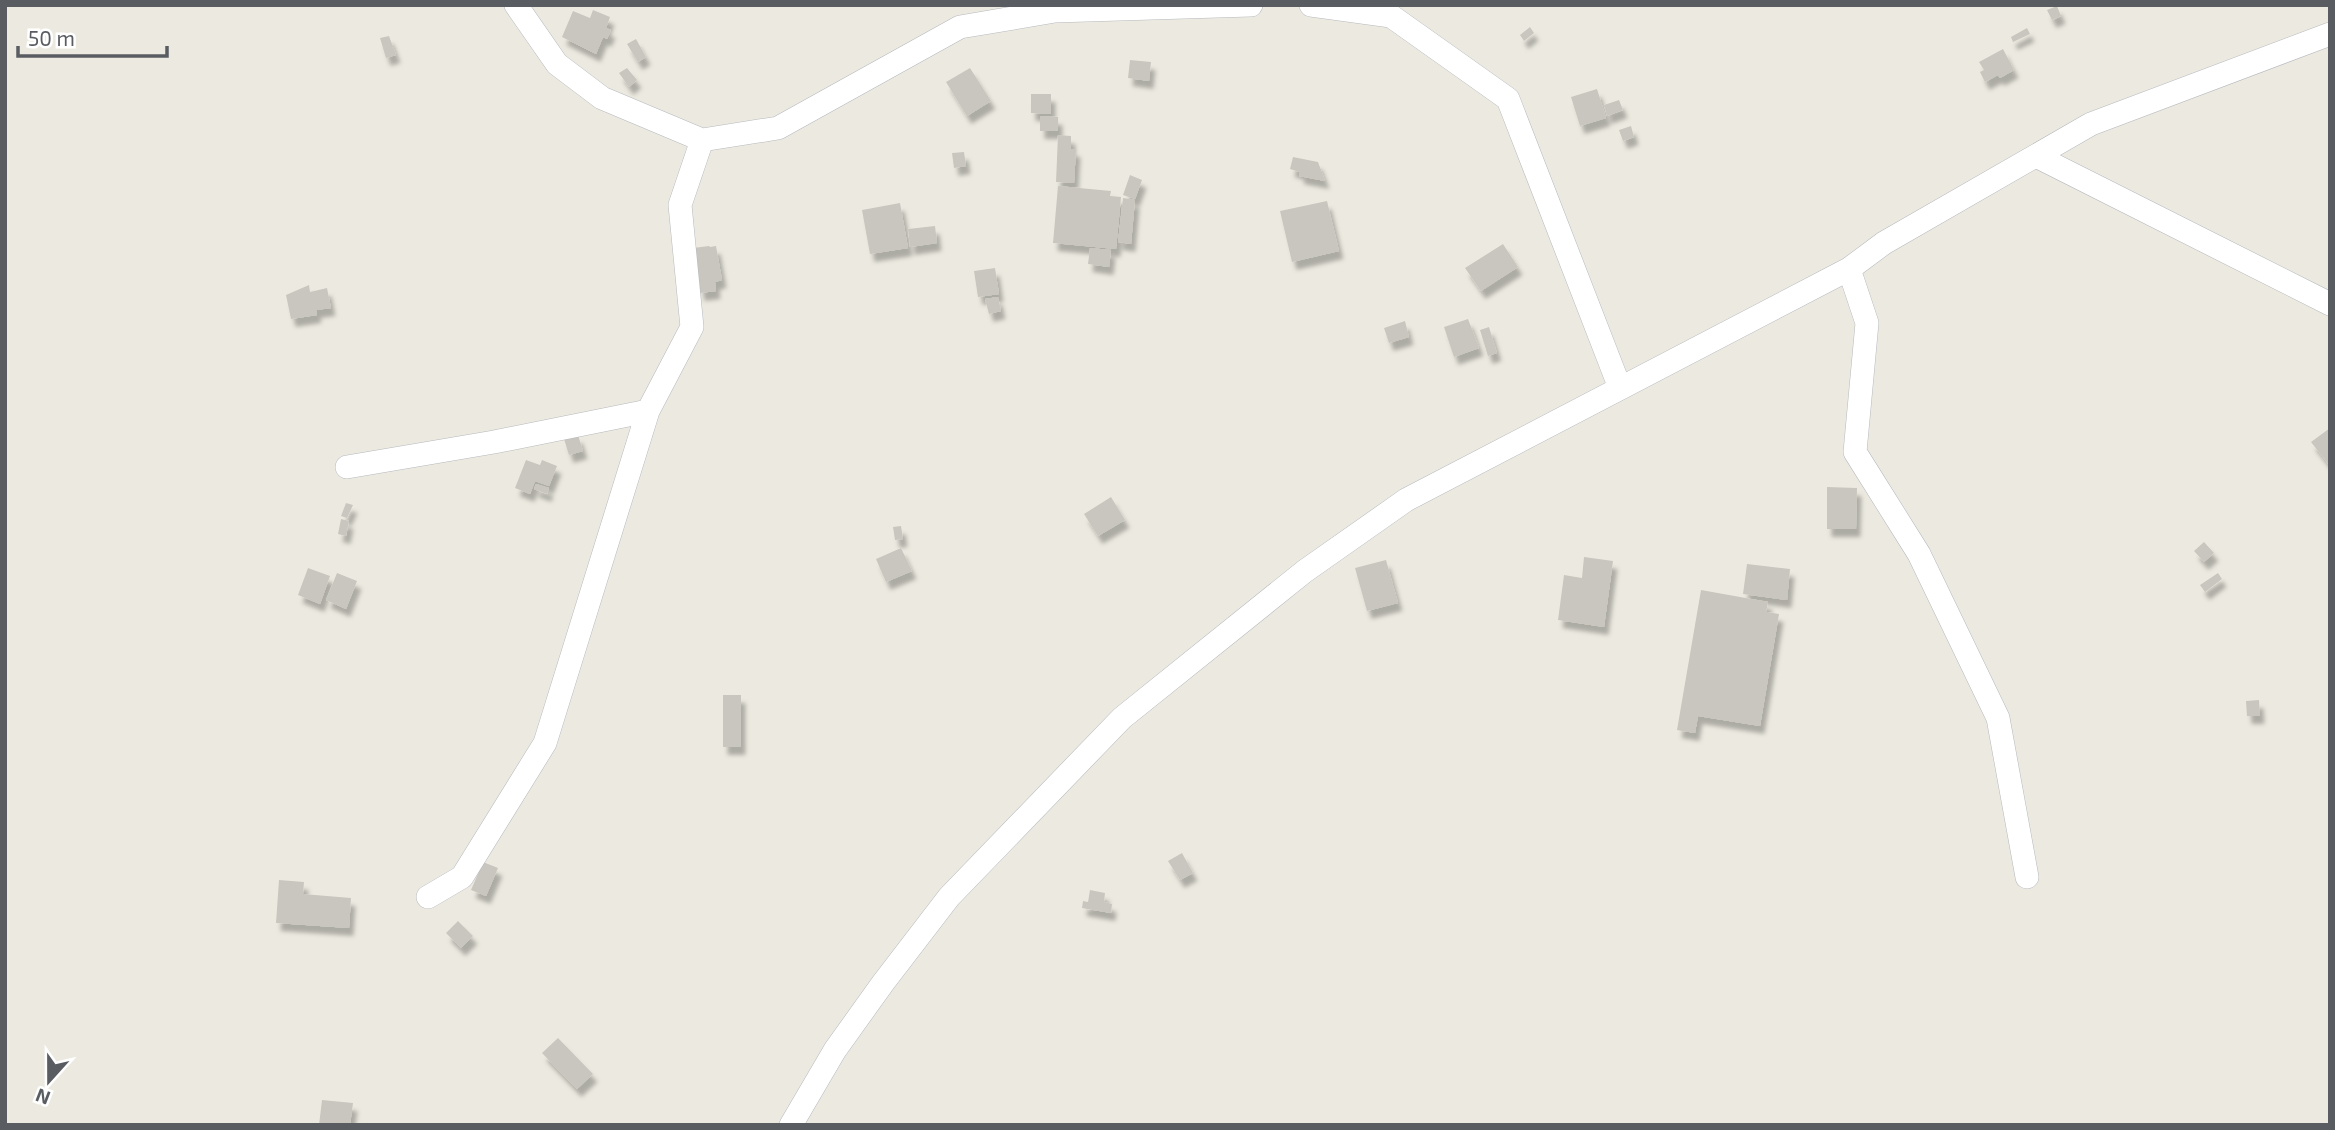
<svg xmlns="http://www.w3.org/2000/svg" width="2335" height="1130" viewBox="0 0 2335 1130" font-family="'Exo 2',sans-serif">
<defs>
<filter id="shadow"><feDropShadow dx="4.5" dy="8" stdDeviation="2" flood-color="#0004"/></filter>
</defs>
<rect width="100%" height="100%" fill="#eceae0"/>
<!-- building -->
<path fill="#c9c6bf" filter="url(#shadow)" d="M2057 6 2061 16 2052 20 2047 10Z
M593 10 610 17 606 28 611 30 607 39 603 37 596 54 562 37 573 11 590 18Z
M1530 27 1534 33 1524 41 1520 35Z
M2027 28 2030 34 2013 42 2011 37Z
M389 36 396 55 386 58 380 38Z
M636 39 646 57 638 62 627 44Z
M2003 49 2014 70 2000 78 1998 75 1985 82 1980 72 1984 70 1979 62Z
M1130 60 1151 62 1149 81 1128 78Z
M627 68 637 80 629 87 619 73Z
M970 68 991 101 967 116 946 82Z
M1597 89 1606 118 1580 126 1571 97Z
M1031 94H1051V114L1031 113Z
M1619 100 1623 110 1607 116 1604 105Z
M1040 116 1058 117V131H1040Z
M1631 126 1634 137 1623 141 1619 130Z
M1058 135 1071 136V149H1076L1074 183 1056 182Z
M964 152 966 166 954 168 952 153Z
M1293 157 1318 162 1325 181 1299 176 1300 172 1290 169Z
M1130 175 1142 180 1135 199 1123 195Z
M1058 186 1111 191 1110 196 1121 197 1116 249 1053 243Z
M1123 198 1135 200 1131 244 1118 242Z
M1327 201 1339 251 1292 262 1280 211Z
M900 203 908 248 870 254 862 210Z
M935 226 937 243 910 247 908 229Z
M1503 244 1518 267 1481 291 1465 268Z
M709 246 710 247 716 246 722 280 715 282 716 291 700 293 693 248Z
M1090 248 1111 250 1109 267 1088 264Z
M995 268 999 294 978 297 974 271Z
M309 285 310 292 327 288 331 308 316 310 317 315 291 319 286 295Z
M998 297 1001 311 989 314 985 299Z
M1468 319 1479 348 1454 357 1444 327Z
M1405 321 1409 337 1389 343 1384 328Z
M1489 327 1497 353 1488 356 1480 330Z
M2330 428V466L2311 442Z
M578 435 583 451 569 455 564 439Z
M526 460 540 465 542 460 557 466 549 486 535 481 530 494 515 488Z
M536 484 549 488 547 494 534 489Z
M1827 487 1857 488 1856 529H1827Z
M1111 497 1125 520 1098 536 1084 514Z
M346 503 353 505 347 518 341 516Z
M341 519 349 521 346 536 338 534Z
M901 526 903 539 895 540 893 527Z
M2204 542 2214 553 2204 562 2194 551Z
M901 548 912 571 886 582 876 559Z
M1584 557 1613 561 1604 627 1558 620 1564 575 1582 578Z
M1386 560 1398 603 1367 611 1355 568Z
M1747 564 1790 569 1787 600 1743 594Z
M308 568 330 576 320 604 298 595Z
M337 573 357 581 346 609 326 600Z
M2218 573 2222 579 2205 592 2200 585Z
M1701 590 1768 602 1766 612 1779 614 1760 726 1698 716 1695 733 1677 730Z
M723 695H741V747H723Z
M2259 700 2260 716H2247L2246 701Z
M1182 853 1193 873 1180 880 1168 861Z
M483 862 498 868 486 896 471 890Z
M279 880 304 882 303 894 351 898 349 928 276 923Z
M1090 890 1105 893 1104 902 1112 904 1111 913 1082 908 1083 901 1088 902Z
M458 921 473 936 461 948 446 933Z
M558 1038 593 1074 577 1089 542 1053Z
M322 1100 353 1103 350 1125H319Z"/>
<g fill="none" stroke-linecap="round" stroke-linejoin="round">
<defs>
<path id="minor" d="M516 5 557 64 602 98 702 140 778 128 960 27 1055 11 1251 5
M1311 5 1391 16 1508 99 1620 388
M2036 156 2330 304
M1849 269 1867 323 1855 452 1919 554 1998 718 2027 877
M347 467 494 442 648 411
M428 897 462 877 545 743 648 411 692 327 680 205 702 140
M791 1125 835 1050 883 983 949 897 1122 718 1305 571 1406 500 1849 269 1884 243 2091 124 2330 34"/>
</defs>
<!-- minor casing -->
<use href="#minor" stroke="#b6b8bd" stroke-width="24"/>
<!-- minor -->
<use href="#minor" stroke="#fff" stroke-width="23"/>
</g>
<!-- border -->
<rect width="2335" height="1130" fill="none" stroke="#595c61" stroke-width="14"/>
<!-- north arrow -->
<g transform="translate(49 1081) rotate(201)" stroke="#ffffff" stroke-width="5" paint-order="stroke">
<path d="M0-5L12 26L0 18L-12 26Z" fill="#595c61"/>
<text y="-10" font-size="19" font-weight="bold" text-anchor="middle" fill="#595c61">N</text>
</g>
<!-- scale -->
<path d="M18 46v10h149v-10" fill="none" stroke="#595c61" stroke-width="3.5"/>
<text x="28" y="46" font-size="21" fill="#595c61" stroke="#ffffff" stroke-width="5" paint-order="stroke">50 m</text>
</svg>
